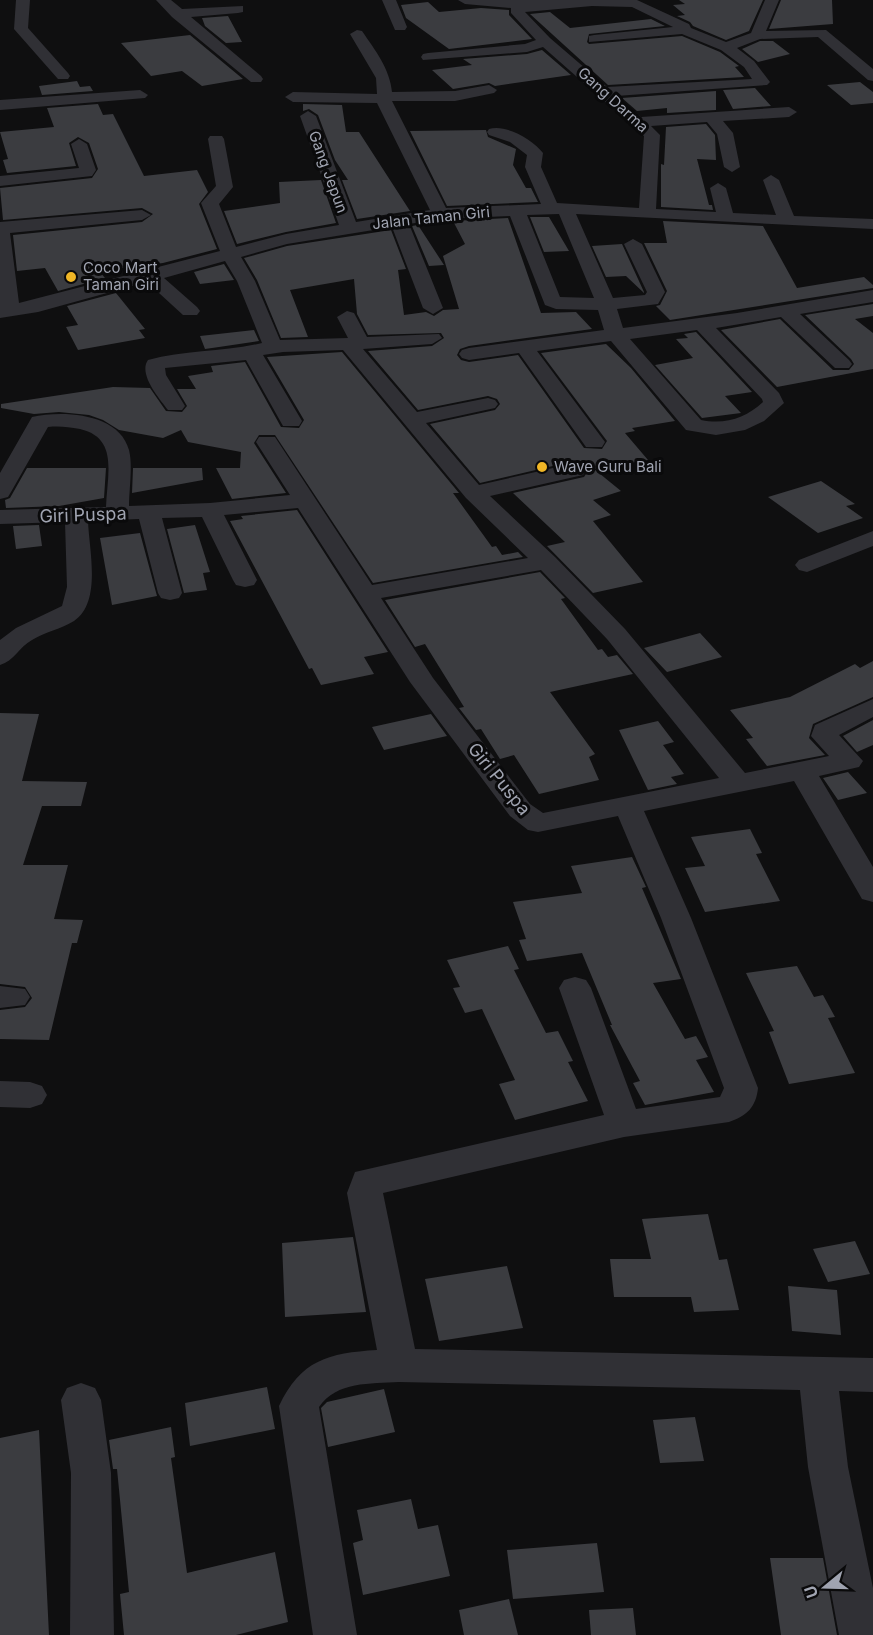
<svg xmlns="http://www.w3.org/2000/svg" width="873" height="1635" viewBox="0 0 873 1635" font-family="Inter,sans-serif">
<rect width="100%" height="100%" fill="#0f0f10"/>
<!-- building -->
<path fill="#3b3c40" d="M679 0H763L749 31 726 40 693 26 690 22 677 16 685 15 673 5 685 4Z
M781 0H832L833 24 769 29Z
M428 2 439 12 481 8 509 10V15L532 39 449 49 406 18 401 5Z
M550 12 570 28 651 19 665 26 589 34 587 42 589 44 682 36 720 52 739 66 735 67 744 77 608 85 530 14Z
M228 16 242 42 226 43 205 26 202 18Z
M190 35 243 79 202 86 182 71 151 76 121 43Z
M760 41H773L790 54 758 62 742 49Z
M542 50 571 75 495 86 489 83 453 89 432 70 472 65 463 59 527 54Z
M77 81 80 87 90 86 93 91 42 95 39 86Z
M860 82 873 92V103L851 105 827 85Z
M755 88 771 106 733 109 723 90Z
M716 91V110L667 113V108L637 111 622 98Z
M98 104 103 115 113 114 144 176 197 170 208 192 199 204 217 249 163 263 99 271 105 278 58 291 45 268 17 271 13 235 142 222 153 214 142 208 3 220 0 188 92 178 98 169 89 143 78 137 69 143 76 166 7 173 3 160 8 159 0 132 54 127 47 108Z
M303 104 342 105 346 132H359L410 211 357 219 342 180H348L335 160 318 115 309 109 303 111Z
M706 124 715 135 716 160 697 159 709 205H712L713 210 661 207V164L664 165 666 127Z
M486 130 488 137 516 149 513 165 526 188H531L538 202 447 206 410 131Z
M321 180 336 223 286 232 237 244 224 211 280 203 279 182Z
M530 217H549L569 251 544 252Z
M508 218 541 313 576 312 592 329 469 346 460 349 457 355 461 360 469 362 518 355 584 448 602 449 607 441 541 353 606 344 631 368 675 421 632 428 635 431 625 433 648 460 594 469 621 491 593 500 611 515 593 521 643 582 593 593 547 546 565 542 513 493 584 477 588 471 585 464 574 461 480 483 430 424 495 410 500 404 497 399 488 396 418 410 368 351 432 346 444 338 441 333 368 335 357 314 354 279 290 290 308 337 281 338 257 280 244 258 287 246 391 230 406 269 398 270 404 315 426 312 434 316 443 310 459 309 443 256 465 244 453 221Z
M663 221 763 226 797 288 864 277 873 285V288L670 320 656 306 660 305 667 291 644 243H667Z
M418 225 444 265 429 266 412 226Z
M622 244 644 292V293L626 276 606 277 592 246Z
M224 264 234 280 200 284 194 272Z
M116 293 145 329 139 330 145 338 78 350 66 327 78 325 67 306Z
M873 304V316L855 319 873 333V369L777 387 721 330 780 319 833 370H849L854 364 851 359 805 315Z
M254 330 259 341 219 347 205 349 200 336Z
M696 332 752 392 725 396 741 413 702 418 655 365 693 358 676 339 688 338 684 334Z
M342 352 459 493H453L492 547 496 546 502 555 518 552 523 557 373 583 275 435H259L254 443 286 493 232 499 216 468H240L241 452 188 442 181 430 163 438 119 430 103 420 89 415 59 412 34 414 1 408V404L113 387 150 388 166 411 182 412 187 406 177 389H196L188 376 213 372 211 366 245 362 281 427 299 428 304 420 267 357Z
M27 468H106L104 498 59 506 6 508 5 500 10 498Z
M133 468H202L203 480 132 493Z
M821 481 855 504 846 506 863 518 818 533 768 497Z
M297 510 388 652 364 657 374 674 321 685 312 668 309 669 230 521 243 519 241 516Z
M39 525 42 546 16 549 13 526Z
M195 525 210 572 203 573 207 590 184 593 167 529Z
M140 533 157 596 112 605 100 538Z
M540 572 565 598 561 599 598 650 602 649 608 657 617 655 633 674 550 692 595 754 589 757 599 780 539 794 514 755 500 759 481 729 476 730 459 708 464 707 425 644 415 647 385 600Z
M700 633 722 657 667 672 644 648Z
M873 661V697L813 724 809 738 825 755 767 766 746 739 753 738 730 710 790 697 855 664 860 668Z
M0 713 39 714 22 781 87 782 81 806H42L23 865H68L54 919 83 920 77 943H72L49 1040 0 1039V1010L25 1007 32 998 25 987 0 984Z
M431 714 447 736 384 750 372 727Z
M873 720V745L857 752 843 736Z
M658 721 674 742 663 745 684 774 671 777 677 784 648 790 619 730Z
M848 772 867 793 838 800 823 778Z
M750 829 762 853 756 854 780 901 705 912 685 868 705 866 691 837Z
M632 857 646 887 642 888 681 979 653 983 685 1039 696 1036 708 1057 696 1060 714 1092 645 1105 633 1083 640 1081 610 1025H612L582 953 527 961 519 940 526 939 513 902 582 893 571 866Z
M508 946 519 969 514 970 546 1033 558 1031 573 1061 568 1062 588 1101 515 1120 499 1084 515 1080 482 1009 465 1013 453 988 460 987 447 960Z
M797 966 814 997 823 995 835 1017 828 1018 855 1073 789 1084 769 1032 774 1031 746 973Z
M708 1214 719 1260 727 1259 739 1310 694 1312 691 1297H614L610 1259H651L642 1219Z
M353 1237 366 1312 285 1317 282 1243Z
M855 1241 870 1274 828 1282 813 1249Z
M507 1266 523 1328 439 1341 425 1279Z
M788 1286 837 1290 841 1335 792 1331Z
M267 1387 275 1429 190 1446 185 1403Z
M384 1389 395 1432 328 1447 321 1408 327 1402Z
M695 1417 704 1461 660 1463 653 1420Z
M171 1427 175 1457 171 1458 187 1573 275 1552 288 1622 236 1635H124L120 1594 129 1592 117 1469H113L109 1440Z
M39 1430 49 1635H0V1438Z
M411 1499 418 1529 438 1525 450 1576 363 1595 353 1543 363 1540 357 1510Z
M597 1543 604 1592 513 1599 507 1550Z
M770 1558H823L837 1635H781Z
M509 1599 518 1635H464L459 1610Z
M633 1608 636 1635H591L589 1610Z"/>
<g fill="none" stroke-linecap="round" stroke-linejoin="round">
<!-- minor -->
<path fill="#303035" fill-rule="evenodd" d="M16 0H30L28 28 68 73 70 76 68 79H58L14 29Z
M156 0H171L182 9 243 6V12L238 13 191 17 261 76 263 79 261 82H251L172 17Z
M382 0H396L407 27 405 30H395Z
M458 0H637L689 24 691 28 726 42 751 33 765 0H779L766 31 826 30 873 69V81L868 80 818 37 760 39 737 48 754 61 770 82 767 85 616 96 641 117 789 107 797 112 789 117 723 121 733 133 740 167 732 172 724 167 717 134 707 122 651 126 660 135 656 209 716 212 710 188 718 183 726 188 733 213 776 215 763 180 771 175 779 180 794 216 873 219V229L576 214 613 298 645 295 647 292 624 244 633 239 642 244 665 292 658 304 617 309 623 328 737 313 873 290V302L800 314 849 360 852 364 849 368H835L781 317 716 328 779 393 784 403 764 421 745 430 716 435 686 430 611 341 537 351 605 442 602 447H586L519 353 469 360 462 358 459 354 462 350 469 348 604 330 598 310 556 309 545 305 510 216 440 219 409 224 443 308 433 314 423 308 392 227 287 244 241 257 255 281 280 340 348 338 337 317 347 311 354 313 367 337 439 334 442 338 432 344 363 349 417 412 488 398 495 400 498 404 495 408 426 423 479 485 575 463 583 465 586 470 583 475 490 496 555 557 625 629 745 773 829 756 811 736 815 725 873 699V717L839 735 863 761 859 767 819 776 873 867V902L862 899 794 781 644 811 691 918 758 1088C756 1107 747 1116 729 1122L624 1137 383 1193 415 1349 873 1358V1392L839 1391 848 1467 873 1588V1635H839L808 1467 800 1390 399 1382C370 1384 337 1381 319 1407L357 1635H313L279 1406C301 1360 328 1353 377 1350L347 1193 355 1172 604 1115 559 988 564 980 575 977 586 980 591 988 636 1109 720 1097 724 1088 661 918 618 816 538 832 528 830 510 816 410 682 298 508 224 515 257 580 254 585 245 587 236 585 233 580 202 517 162 518 182 593 179 598 170 600 161 598 158 593 139 519 88 521C89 550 102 602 74 621 61 629 45 632 32 640 19 647 14 661 0 665V640L16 628 62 606 67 587 65 522 0 524V510L106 507C107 475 119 438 80 429 68 427 60 426 48 427L11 492 8 497 0 499V473L32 417C63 410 119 413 129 450 133 466 129 489 129 506L210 503 290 495 256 442 259 437H275L372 585 528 558 466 498 343 350 283 352 263 355 302 421 299 426H283L246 360 165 368 166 375 185 406 182 410H168C159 398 138 374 148 360 185 350 225 352 262 343L237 281 225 261 164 278 197 307 200 311 197 315H183L147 282 38 312 0 318V222L142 210 151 215 142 220 10 233 19 303 220 251 201 203 216 186 208 139 210 136H222L224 139 233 187 219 204 236 247 286 234 339 225 300 116 308 111 316 116 356 222 430 210 377 103 293 102 285 97 293 92 377 94 376 78 350 34 357 30 362 31C375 50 390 69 392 92L455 91 489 85 497 90 494 93 455 101H392L446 208 541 204 525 167 527 155 510 142 489 135 487 132 489 129C507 124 533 140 543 153L541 167 557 203 639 208 644 136 543 47 527 52 423 60 421 57 423 54 428 53 525 44 536 40 511 13V8L465 4ZM592 6 632 7 673 27 594 35 589 36V42L682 34 721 50 744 67 752 79 607 87 550 38 525 12ZM559 214 594 298 560 297 527 215ZM697 330 762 399 763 402C746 418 725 425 701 420L630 339ZM541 570 607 639 719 778 543 813 530 804 433 678 381 598Z
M140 90 148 95 145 98 0 110V100Z
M79 139 87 144 96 170 92 176 0 186V176L79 168 71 144Z
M873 531V546L807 572 799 570 795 565 799 560Z
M0 986 25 989 30 997 25 1005 0 1008Z
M0 1081 30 1082 42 1086 47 1095 42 1104 30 1108 0 1107Z
M81 1383 95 1388 101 1400 111 1473 114 1635H70L71 1473 61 1400 67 1388Z"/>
</g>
<!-- markers -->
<g fill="#f0b626" stroke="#0a0a0b" stroke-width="2">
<circle cx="71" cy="277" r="6"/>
<circle cx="542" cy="467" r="6"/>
</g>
<g text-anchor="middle" stroke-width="6" stroke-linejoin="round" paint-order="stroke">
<!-- far-street labels -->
<g font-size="15" fill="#a0a4b1" stroke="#0a0a0b">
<text transform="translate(613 100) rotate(42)" y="5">Gang Darma</text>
<text transform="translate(328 172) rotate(70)" y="5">Gang Jepun</text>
<text transform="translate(431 218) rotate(-6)" y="5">Jalan Taman Giri</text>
</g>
<!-- far-poi labels -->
<g font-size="15" fill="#a0a4b1" stroke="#0a0a0b" text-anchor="start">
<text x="83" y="273">Coco Mart<tspan x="83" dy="17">Taman Giri</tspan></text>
<text x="554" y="472">Wave Guru Bali</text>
</g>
<!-- street labels -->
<g font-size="18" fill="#a0a4b1" stroke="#0a0a0b">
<text transform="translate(83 515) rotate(-2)" y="6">Giri Puspa</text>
<text transform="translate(499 779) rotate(51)" y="6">Giri Puspa</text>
</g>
</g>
<!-- north arrow -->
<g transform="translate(825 1587) rotate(251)" stroke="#0a0a0b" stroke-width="4.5" paint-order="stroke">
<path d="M0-4.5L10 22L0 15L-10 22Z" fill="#a0a4b1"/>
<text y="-9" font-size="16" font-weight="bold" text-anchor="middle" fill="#a0a4b1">U</text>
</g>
</svg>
